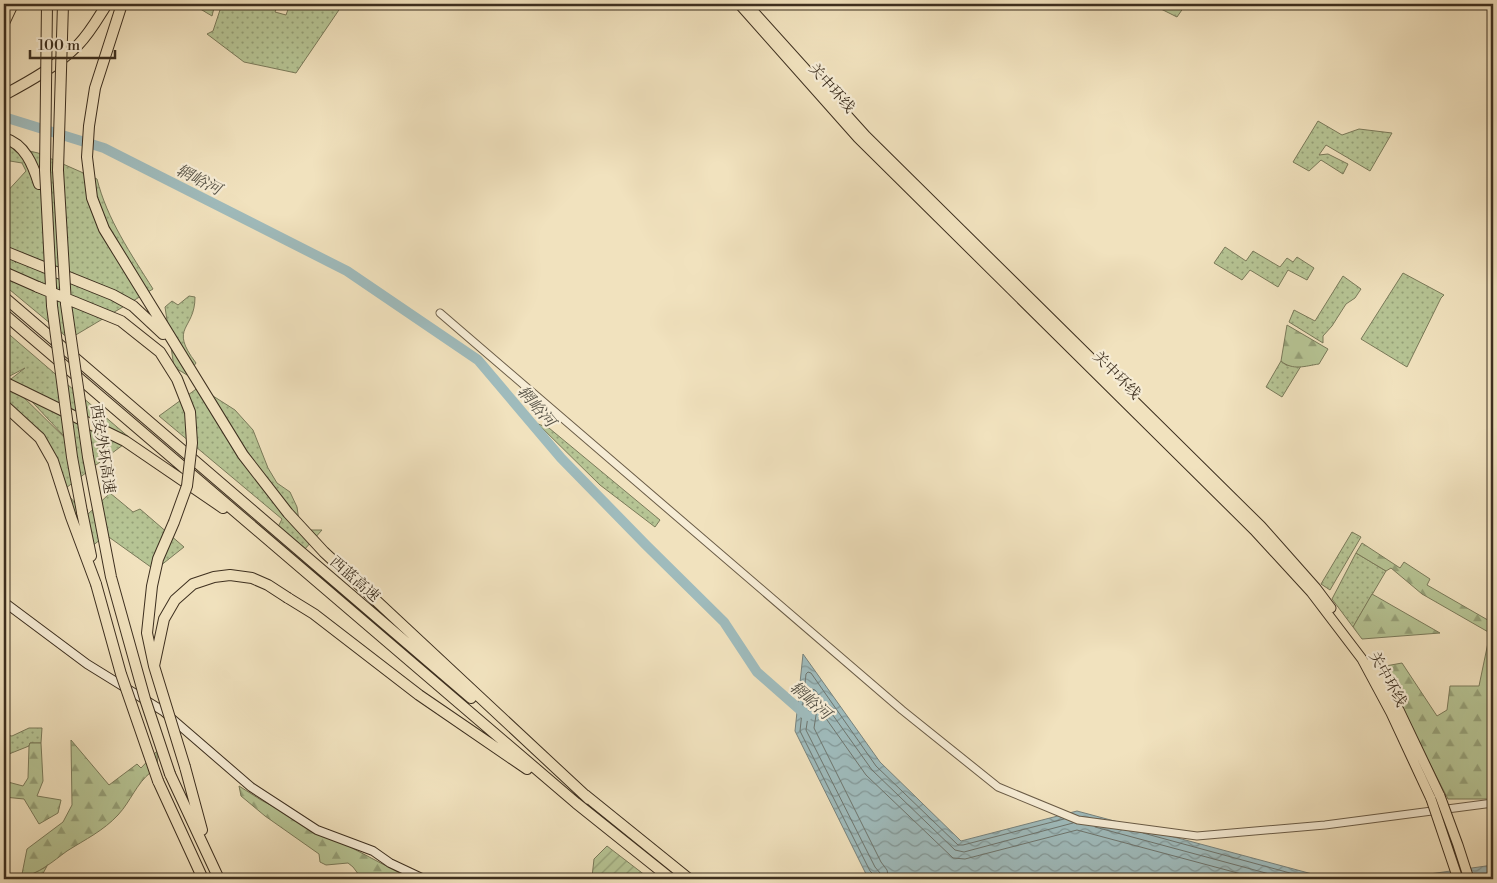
<svg xmlns="http://www.w3.org/2000/svg" width="1497" height="883" viewBox="0 0 1497 883" font-family="'Libre Bodoni','Noto Serif SC',serif">
<defs>
<pattern id="grass-dots" width="8" height="8" patternUnits="userSpaceOnUse" patternTransform="scale(1.25)"><rect width="8" height="8" fill="#b6c494"/><path d="M2 2h.1M6 6h.1" fill="none" stroke="#95a078" stroke-width="1.8" stroke-linecap="round"/></pattern>
<pattern id="forest-firs" width="22" height="20" patternUnits="userSpaceOnUse" patternTransform="scale(1.25)"><rect width="22" height="20" fill="#b6c494"/><path d="M5 1l3.5 6h-7zM16 11l3.5 6h-7z" fill="#95a078"/></pattern>
<pattern id="garden-furrows" width="10" height="10" patternUnits="userSpaceOnUse" patternTransform="scale(1.25)"><rect width="10" height="10" fill="#b6c494"/><path d="M-1 1l2-2M0 10L10 0M9 11l2-2" fill="none" stroke="#95a078"/></pattern>
<pattern id="water-waves" width="16" height="10" patternUnits="userSpaceOnUse" patternTransform="scale(1.25)"><rect width="16" height="10" fill="#9fbbbc"/><path d="M0 5q4-4 8 0t8 0" fill="none" stroke="#839898"/></pattern>
</defs>
<rect width="100%" height="100%" fill="#f1e2be"/>
<filter id="stains"><feTurbulence type="fractalNoise" baseFrequency=".004" numOctaves="4"/><feColorMatrix values="0 0 0 0 .2 0 0 0 0 .09 0 0 0 0 .02 0 0 0 .5 -.17"/></filter>
<radialGradient id="worn" r=".72"><stop offset=".6" stop-color="#630" stop-opacity="0"/><stop offset="1" stop-color="#630" stop-opacity=".3"/></radialGradient>
<!-- grass -->
<path fill="url(#grass-dots)" stroke="#7a7a5a" d="M192 4H215L212 16Z
M222 4H278L275 12 286 15 290 4H343L296 73 244 62 207 34 213 31Z
M1318 121 1342 135 1359 129 1392 133 1370 171 1326 145 1319 155 1328 154 1348 164 1343 174 1321 160 1309 171 1293 162Z
M4 145 38 153 97 179C107 219 131 254 153 289L69 339 4 285V251L16 263 4 249V207H6L7 201 4 200V195L26 171 22 163 4 160Z
M1225 247 1246 261 1253 251 1280 267 1287 258 1293 262 1297 257 1314 268 1307 280 1288 270 1278 287 1250 270 1242 280 1214 263Z
M1403 273 1444 295 1441 298 1407 367 1361 339Z
M1343 276 1361 289 1355 298 1346 304 1332 326 1323 336V343L1289 322 1294 310 1315 321Z
M189 296 195 297C195 331 168 326 196 363L187 375 174 367 165 307 172 301 178 305Z
M4 330 131 439 96 465 90 464 91 469 62 491 41 442 4 408V381L6 380 74 447 11 379 25 368 4 379Z
M1281 361 1286 365 1301 366 1282 397 1266 387Z
M199 387 235 410 253 430 268 468 277 483 290 492 297 507 299 521 310 530H322L304 550 278 527 282 519 159 416Z
M538 424 549 428 660 520 655 527 600 485Z
M65 491 86 516 110 493 133 512 140 509 184 547 155 570 106 535 86 551Z
M1352 532 1361 537 1330 590 1321 584Z
M1356 553 1386 571 1353 627 1332 599Z
M29 728H42L41 743H30L29 746 4 756V735L12 736Z
M47 866 40 879H21L44 868Z"/>
<!-- forest -->
<path fill="url(#forest-firs)" stroke="#7a7a5a" d="M1151 4H1186L1177 17Z
M1287 325 1328 349 1319 364C1305 366 1293 371 1281 361Z
M1362 543 1400 568 1404 562 1430 579 1427 585 1493 623V799H1448L1380 667 1402 663 1437 716 1447 710 1450 686H1479L1490 633 1422 594 1391 568 1386 571 1356 553Z
M1372 594 1440 633 1362 639 1353 627Z
M71 740 109 785 137 764 141 768 157 751 158 778 151 772C136 784 131 801 118 815 103 831 86 839 67 851 60 856 53 862 45 867 38 872 29 875 21 879L27 849 63 822 72 805Z
M30 743H41L43 781 37 796 61 800 58 813 39 824 24 799 4 797V783L8 782 23 786 28 778 29 746Z
M239 786 261 800 411 879H362L353 867 348 863 326 865 320 862 319 854 265 816 241 796Z"/>
<!-- garden -->
<path fill="url(#garden-furrows)" stroke="#7a7a5a" d="M607 846 650 879H596L592 877 594 859Z"/>
<!-- water -->
<path fill="url(#water-waves)" stroke="#78837d" d="M803 654 880 762 961 841 1077 811 1331 879H875L867 876 795 731Z
M1493 865V879H1394Z"/>
<g fill="none" stroke-linecap="round" stroke-linejoin="round">
<!-- shore -->
<path stroke="#6e756e" stroke-width="1" d="M1095 827 1288 879
M1143 833 1312 879
M875 879 874 875 870 871 800 731 806 674 808 672 811 673 876 766 958 845H963L1064 819
M881 879 880 873 875 867 806 730 812 689 815 690 872 770 955 850 964 852 1073 823
M889 879 887 870 881 862 814 728 817 709 820 710 866 775 953 858 965 859 1077 830 1260 879"/>
<!-- river -->
<path stroke="#9fbbbc" stroke-width="10" d="M4 117 104 148 347 271 478 360 561 458 646 545 724 622 757 672 807 716"/>
<defs>
<path id="tertiary" d="M440 313 902 710 998 787 1078 820 1197 836 1325 825 1493 803"/>
<path id="secondary" d="M4 602 87 664 163 711 251 787 317 830 373 851 390 863 424 879"/>
<path id="trunk" d="M739 4 858 138 1254 530 1311 592 1362 659 1391 713 1431 799
M747 4 866 136 1261 526 1316 588 1331 608
M1370 663 1399 710 1440 796"/>
<path id="motorway" d="M122 4 95 88 89 126 87 157 92 198 104 229 243 455 288 513 324 552 589 799
M4 23 13 4
M4 95C30 81 57 66 78 45 90 33 98 18 107 4
M4 138C25 144 33 165 39 184
M4 251 113 295 133 306 163 334
M4 272 38 287
M4 297 471 698
M4 314 576 803 671 879
M4 382 125 441 223 508
M4 405 40 438 53 461 71 517 96 584
M82 512 91 556
M288 598 314 614 419 695 527 769
M185 767 202 830
M170 774 219 879
M158 781 203 879
M585 795 689 879"/>
</defs>
<!-- tertiary casing -->
<use href="#tertiary" stroke="#6a5c47" stroke-width="9"/>
<!-- secondary casing -->
<use href="#secondary" stroke="#3d2f1f" stroke-width="10"/>
<!-- trunk casing -->
<use href="#trunk" stroke="#3d2f1f" stroke-width="11"/>
<!-- motorway casing -->
<use href="#motorway" stroke="#3d2f1f" stroke-width="12"/>
<!-- tertiary -->
<use href="#tertiary" stroke="#f6ecd5" stroke-width="7"/>
<!-- secondary -->
<use href="#secondary" stroke="#f6ecd5" stroke-width="8"/>
<!-- trunk -->
<use href="#trunk" stroke="#f1e2be" stroke-width="9"/>
<!-- motorway -->
<use href="#motorway" stroke="#f1e2be" stroke-width="10"/>
<defs>
<path id="trunk-bridge" d="M1440 796 1458 845 1469 879
M1431 799 1458 879"/>
<path id="motorway-bridge" d="M47 4 45 170 52 306 72 457 82 512
M63 4 58 170 66 304 88 457 111 577 145 699 170 774
M38 287 121 321 160 352 177 379 190 412 192 443 187 486 174 522 158 559 152 586 147 633 154 666
M96 584 121 674 158 781
M185 767 154 666 164 619 175 600 193 584 214 577 230 575 252 578 268 585 288 598"/>
</defs>
<!-- trunk-bridge casing -->
<use href="#trunk-bridge" stroke="#3d2f1f" stroke-width="11" stroke-linecap="butt"/>
<!-- motorway-bridge casing -->
<use href="#motorway-bridge" stroke="#3d2f1f" stroke-width="12" stroke-linecap="butt"/>
<!-- trunk-bridge -->
<use href="#trunk-bridge" stroke="#f1e2be" stroke-width="9"/>
<!-- motorway-bridge -->
<use href="#motorway-bridge" stroke="#f1e2be" stroke-width="10"/>
</g>
<g text-anchor="middle" stroke-width="4.5" stroke-linejoin="round" paint-order="stroke">
<!-- street labels -->
<g font-size="15" fill="#3d2f1f" stroke="#f6ecd5">
<text transform="translate(832 88) rotate(48)" y="5">关中环线</text>
<text transform="translate(1117 375) rotate(45)" y="5">关中环线</text>
<text transform="translate(103 449) rotate(81)" y="5">西安外环高速</text>
<text transform="translate(355 579) rotate(41)" y="5">西蓝高速</text>
<text transform="translate(1388 679) rotate(61)" y="5">关中环线</text>
</g>
<!-- water labels -->
<g font-size="16" font-style="italic" fill="#565246" stroke="#f6ecd5">
<text transform="translate(199 179) rotate(27)" y="6">辋峪河</text>
<text transform="translate(537 406) rotate(49)" y="6">辋峪河</text>
<text transform="translate(811 700) rotate(41)" y="6">辋峪河</text>
</g>
</g>
<!-- margin -->
<rect width="1497" height="883" fill="none" stroke="#f1e2be" stroke-width="20"/>
<rect x="5" y="5" width="1487" height="873" fill="none" stroke="#3d2f1f" stroke-width="2.5"/>
<rect x="10" y="10" width="1477" height="863" fill="none" stroke="#3d2f1f"/>
<!-- scale -->
<path d="M30 50v8h85v-8" fill="none" stroke="#3d2f1f" stroke-width="2.5"/>
<text x="38" y="50" font-size="15" fill="#3d2f1f" stroke="#f6ecd5" stroke-width="4" paint-order="stroke">100 m</text>
<rect width="100%" height="100%" filter="url(#stains)"/>
<rect width="100%" height="100%" fill="url(#worn)"/>
</svg>
